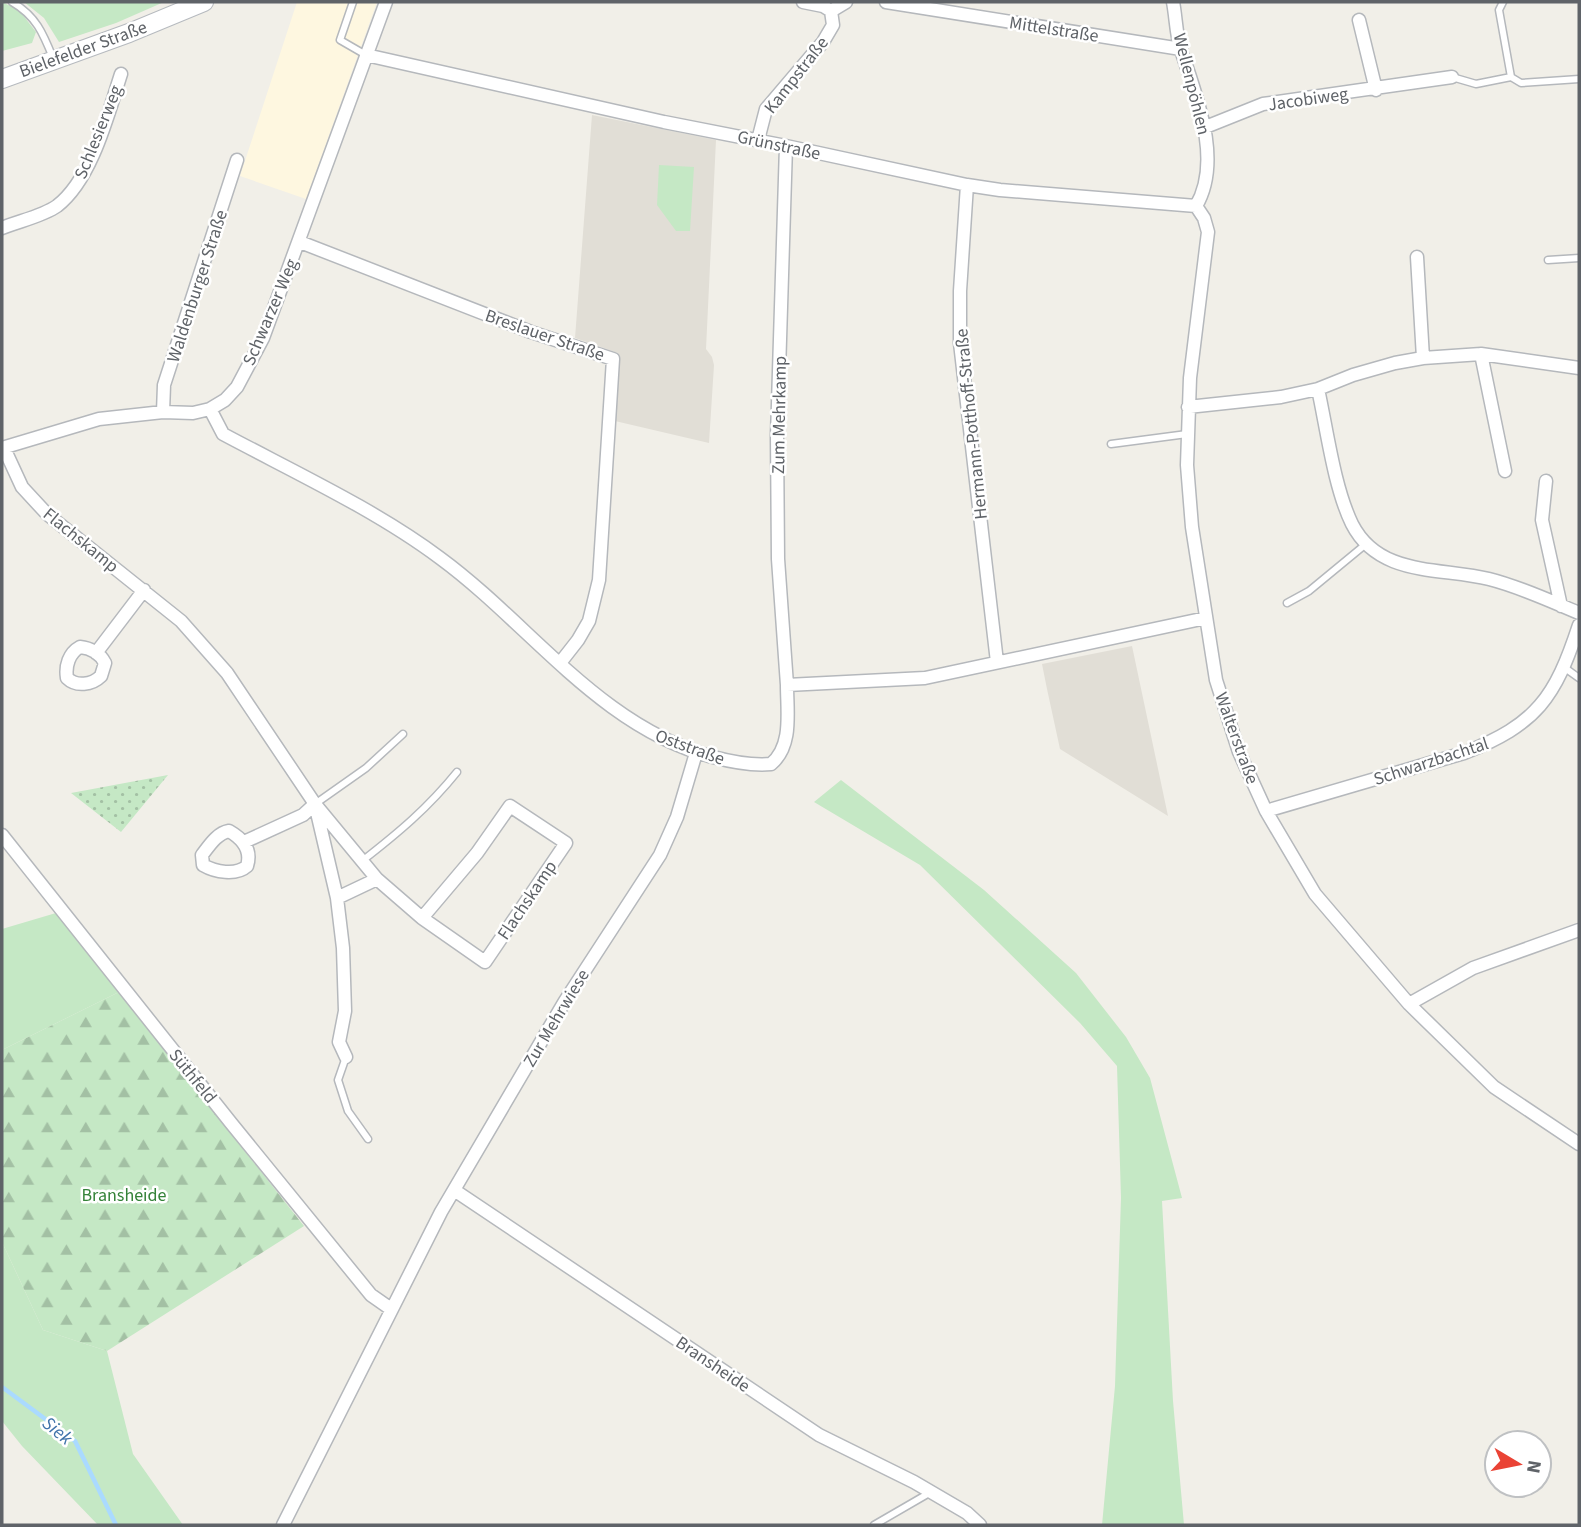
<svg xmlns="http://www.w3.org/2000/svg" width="1581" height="1527" viewBox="0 0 1581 1527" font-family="'Source Sans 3',sans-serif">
<defs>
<pattern id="forest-firs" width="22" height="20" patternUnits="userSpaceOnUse" patternTransform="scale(1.75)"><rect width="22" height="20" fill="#c5e8c5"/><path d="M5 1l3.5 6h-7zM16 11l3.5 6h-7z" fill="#a3c0a4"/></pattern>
<pattern id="park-dots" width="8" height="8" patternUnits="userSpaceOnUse" patternTransform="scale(1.75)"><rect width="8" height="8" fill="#c5e8c5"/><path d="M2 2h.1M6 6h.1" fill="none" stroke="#a3c0a4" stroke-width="1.8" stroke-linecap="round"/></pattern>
</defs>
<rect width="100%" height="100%" fill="#f1efe8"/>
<!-- commercial -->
<path fill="#fef7e0" d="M297 2H377L306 199 240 176Z"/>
<!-- education -->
<path fill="#e1ded6" d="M592 115 716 140 706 349 712 357 714 365 709 443 615 421 618 353 575 338Z
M1132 646 1168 816 1060 749 1047 689 1042 664Z"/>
<!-- green -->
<path fill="#c5e8c5" d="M2 2 19 10 36 32 32 43 2 51Z
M24 2H164L116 23 59 42 44 18Z
M659 165 694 167 690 231H676L657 205Z
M841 780 984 890 1076 973 1126 1037 1150 1078 1182 1198 1162 1201 1173 1401 1184 1525H1102L1115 1386 1121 1198 1117 1066 1080 1023 920 865 814 802Z
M56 913 119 992 2 1050V929Z
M2 1242 43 1330 107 1351 133 1454 183 1525H98L22 1446 2 1421Z"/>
<!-- forest -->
<path fill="url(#forest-firs)" d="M119 992 304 1226 107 1351 43 1330 2 1242V1050Z"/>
<!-- park -->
<path fill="url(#park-dots)" d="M168 775 121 832 71 793Z"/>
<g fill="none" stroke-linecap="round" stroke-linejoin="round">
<!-- stream -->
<path stroke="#aadaff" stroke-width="4.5" d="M2 1387 75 1441 116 1525"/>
<defs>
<path id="service" d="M12 2C36 16 43 33 53 58
M353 2 340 40 366 55
M1503 2 1499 10 1511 77
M1452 77 1476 84 1511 77 1521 83 1579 79
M1548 260 1579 258
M1111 444 1187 434
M1287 603 1309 591 1366 544
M1565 668 1579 678
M315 804 366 768 403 734
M362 861C398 833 428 808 457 772
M346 1057 338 1080 348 1111 368 1139
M874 1525 931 1492"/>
<path id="minor" d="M803 2 823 6 831 11
M886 2 1181 49
M1173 2C1176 17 1176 35 1181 50 1196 96 1223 160 1196 206
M831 11 846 2
M1359 20 1376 90
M366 55 664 122 786 146 967 185 1000 190 1196 206
M1203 128 1263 104 1452 77
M758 140 766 109 823 42 833 25 831 11
M786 146 777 436 778 559 787 685
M967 185 960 291V343L997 662
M1196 206 1204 218 1208 232 1190 378 1187 465 1192 527 1216 680 1239 752 1266 811 1315 894 1409 1004 1494 1087 1579 1144
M2 228C19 221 43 216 57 206 92 179 108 114 121 74
M300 242 531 332 613 359 599 580 589 621 578 640 560 663
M1417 257 1423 358
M1481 354 1505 471
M1318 389C1327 430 1334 487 1352 524 1379 577 1440 567 1489 579 1521 587 1550 601 1579 613
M1188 407 1281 397 1318 389 1353 375 1395 363 1423 358 1481 354 1579 368
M210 409 223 434C294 472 376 510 440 558 530 624 601 728 713 757 732 762 751 766 771 764 793 746 787 712 787 685L925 678 1206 618
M163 412 164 385 237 160
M2 448 99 419 163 412 193 413 210 409 225 400 237 387 263 338 386 2
M4 448 22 487 47 514 181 621 227 673 315 804 337 898 343 948 345 1011 339 1042 346 1057
M1546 481 1542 520 1561 606
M80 647C90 648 100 653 105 663L101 676C92 685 76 687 67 678 65 666 69 653 80 647Z
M96 653 144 590
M1266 811 1464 753C1537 724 1555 698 1579 625
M229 831C243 839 252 850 247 866 236 876 215 872 203 865L202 855C209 846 217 833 229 831Z
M2 835 231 1123 371 1295 391 1309
M244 842 303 815 315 804 377 879 422 918 485 962 566 843 510 806 477 853 422 918
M337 898 377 879
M1409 1004 1473 968 1579 930
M454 1190 819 1435 914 1482 967 1513 980 1525
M283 1525 441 1212 565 1001 660 855 677 817 696 753"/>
<path id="secondary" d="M2 79 129 33 204 2"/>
</defs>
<!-- service casing -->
<use href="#service" stroke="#b5b8bc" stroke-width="9"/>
<!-- minor casing -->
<use href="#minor" stroke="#b5b8bc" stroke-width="15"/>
<!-- secondary casing -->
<use href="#secondary" stroke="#b6babf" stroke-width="20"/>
<!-- service -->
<use href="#service" stroke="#fff" stroke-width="6"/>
<!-- minor -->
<use href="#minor" stroke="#fff" stroke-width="12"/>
<!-- secondary -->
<use href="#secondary" stroke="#fff" stroke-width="18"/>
</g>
<g text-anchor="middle" stroke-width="5" stroke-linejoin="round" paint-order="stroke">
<!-- street labels -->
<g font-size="18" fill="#5f6368" stroke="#fff">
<text transform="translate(1054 29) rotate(9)" y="6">Mittelstraße</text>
<text transform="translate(83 49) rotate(-20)" y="6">Bielefelder Straße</text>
<text transform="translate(796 75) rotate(-52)" y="6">Kampstraße</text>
<text transform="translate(1192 84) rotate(76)" y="6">Wellenpöhlen</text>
<text transform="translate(1308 99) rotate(-8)" y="6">Jacobiweg</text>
<text transform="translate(98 132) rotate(-68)" y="6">Schlesierweg</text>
<text transform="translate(779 145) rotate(12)" y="6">Grünstraße</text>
<text transform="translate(197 286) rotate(-72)" y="6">Waldenburger Straße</text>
<text transform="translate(270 312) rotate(-67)" y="6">Schwarzer Weg</text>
<text transform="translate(545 335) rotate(19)" y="6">Breslauer Straße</text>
<text transform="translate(779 415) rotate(-89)" y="6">Zum Mehrkamp</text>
<text transform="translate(971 424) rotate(-96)" y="6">Hermann-Potthoff-Straße</text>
<text transform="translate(81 540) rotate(39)" y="6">Flachskamp</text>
<text transform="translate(1237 738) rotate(70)" y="6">Walterstraße</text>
<text transform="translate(690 747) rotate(20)" y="6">Oststraße</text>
<text transform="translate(1431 761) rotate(-18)" y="6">Schwarzbachtal</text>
<text transform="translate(527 900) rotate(-56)" y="6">Flachskamp</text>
<text transform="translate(556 1018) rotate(-59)" y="6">Zur Mehrwiese</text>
<text transform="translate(193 1076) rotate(51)" y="6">Süthfeld</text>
<text transform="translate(713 1364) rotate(34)" y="6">Bransheide</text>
</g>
<!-- park labels -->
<g font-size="18" fill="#348238" stroke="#fff">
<text x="124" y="1201">Bransheide</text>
</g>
<!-- water labels -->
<g font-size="19" font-style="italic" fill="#4174aa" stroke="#fff">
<text transform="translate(58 1430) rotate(39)" y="7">Siek</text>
</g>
</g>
<!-- border -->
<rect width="1581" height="1527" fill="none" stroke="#5f6368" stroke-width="7"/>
<!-- north arrow -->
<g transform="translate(1518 1464) rotate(100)"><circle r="33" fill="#ffffff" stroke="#bfc1c3" stroke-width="2"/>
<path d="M0-5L12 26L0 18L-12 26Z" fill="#ea4335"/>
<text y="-10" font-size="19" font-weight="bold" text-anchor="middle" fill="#5f6368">N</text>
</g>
</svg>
